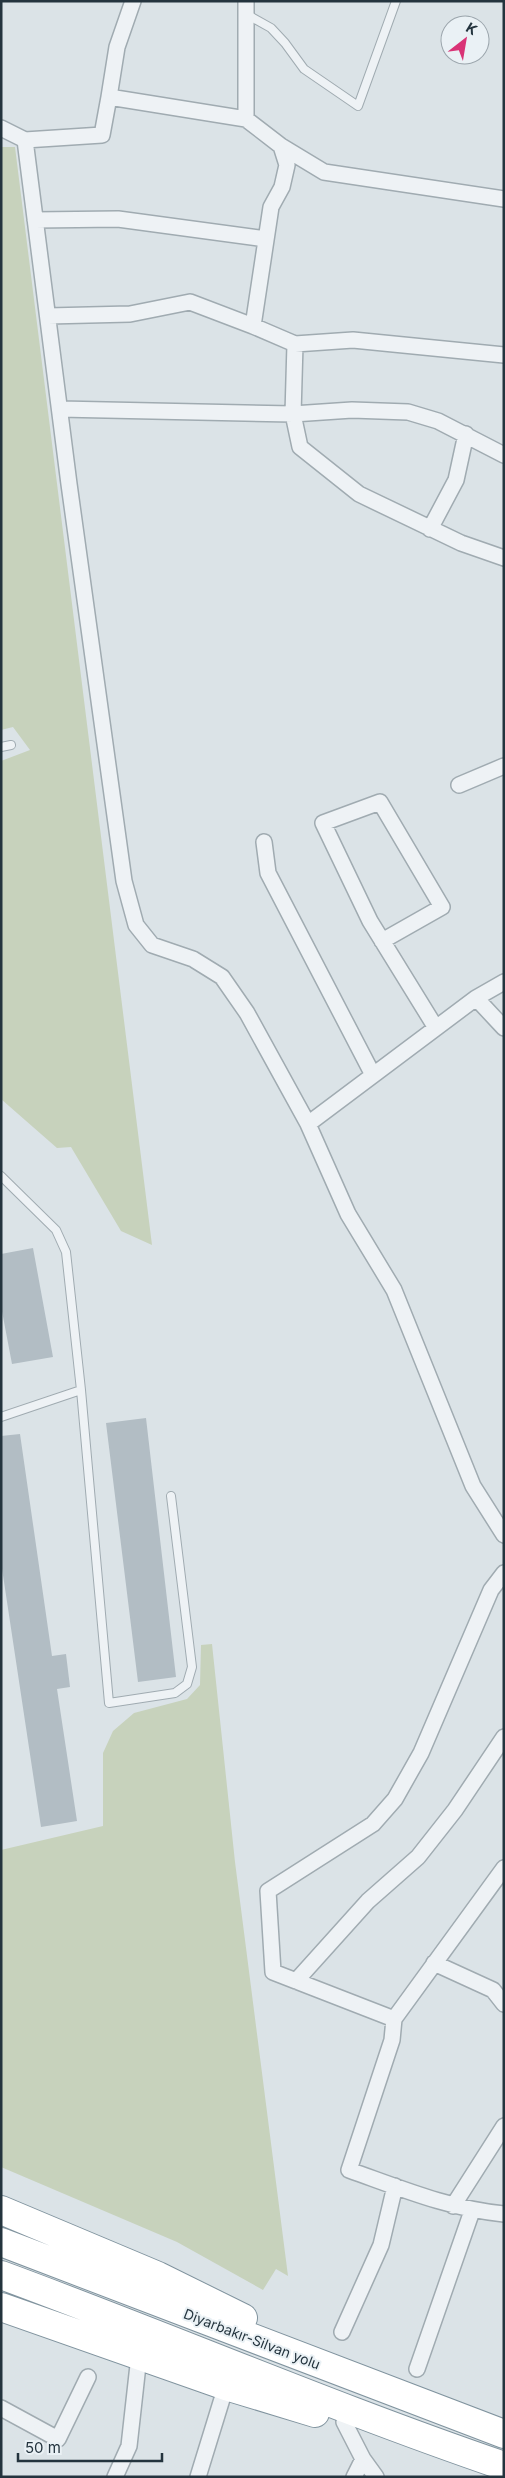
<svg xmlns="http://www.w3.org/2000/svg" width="505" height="2478" viewBox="0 0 505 2478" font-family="Inter,sans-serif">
<rect width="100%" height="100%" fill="#dbe3e7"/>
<!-- green -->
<path fill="#c7d2bc" d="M1 147H15L152 1245 121 1231 71 1147 57 1148 1 1099V761L30 750 13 727 1 730Z
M212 1644 235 1862 288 2276 276 2269 263 2290 177 2242 1 2167V1850L103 1826V1753L113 1731 134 1713 187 1699 200 1685 201 1645Z"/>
<!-- building -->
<path fill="#b2bdc4" d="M33 1248 53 1357 12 1364 1 1306V1254Z
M146 1418 176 1677 138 1682 106 1423Z
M20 1434 52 1656 66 1654 70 1687 57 1689 77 1821 41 1827 1 1562V1436Z"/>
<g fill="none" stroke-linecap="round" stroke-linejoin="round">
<defs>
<path id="lane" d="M246 14 271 28 285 43 304 69 358 106 396 1
M1 747 11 745
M1 1176 56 1230 66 1252 81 1390 1 1417
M81 1390 109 1703 175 1693 187 1684 192 1667 171 1496"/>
<path id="street" d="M246 1V119L281 146 324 172 504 199
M109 97 117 47 133 1
M1 128 25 140 102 135 109 97 246 119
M25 140 69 484 124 881 136 925 152 945 193 959 222 977 247 1013 308 1124 348 1214 394 1290 473 1486 504 1535
M281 146 287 165 282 187 271 207 253 326 295 344 353 340 504 355
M35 220 118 219 266 239
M48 316 130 314 190 302 253 326
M295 344 293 414 300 447 359 494 461 543 504 558
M60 409 293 414 352 410 408 412 438 421 504 455
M430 529 456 480 466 434
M459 785 504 766
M264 842 268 873 373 1075
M382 941 442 907 380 802 323 823 370 921 436 1028
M476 998 504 1028
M308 1124 476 998 504 982
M504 1868 394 2019 392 2040 349 2170C400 2188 450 2209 504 2214
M434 1963 493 1990 504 2004
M296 1981 368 1901 418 1857 455 1810 504 1737
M394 2019 273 1972 268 1891 373 1824 395 1799 421 1753 491 1590 504 1573
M453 2206 504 2126
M342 2332 381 2245 395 2186
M417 2369 472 2211
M1 2408 58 2439 88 2377
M344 2422 363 2459 376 2477
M115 2477 129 2446 139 2356
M198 2477 226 2386
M354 2477 363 2459"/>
<path id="highway" d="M1 2210 158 2276 243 2318
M1 2242 504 2434
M1 2275C169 2337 334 2408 504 2466
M1 2307 226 2386 315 2413"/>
</defs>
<!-- lane casing -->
<use href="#lane" stroke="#a0abb1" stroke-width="10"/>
<!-- street casing -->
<use href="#street" stroke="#a0abb1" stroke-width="18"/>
<!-- highway casing -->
<use href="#highway" stroke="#81949f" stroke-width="30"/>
<!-- lane -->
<use href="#lane" stroke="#eef2f5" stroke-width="8"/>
<!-- street -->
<use href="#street" stroke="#eef2f5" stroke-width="15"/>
<!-- highway -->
<use href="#highway" stroke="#fff" stroke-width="28"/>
</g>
<g text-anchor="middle" stroke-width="4" stroke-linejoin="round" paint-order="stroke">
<!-- street labels -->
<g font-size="14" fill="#24343e" stroke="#eaf1f5">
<text transform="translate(252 2339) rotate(21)" y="5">Diyarbakır-Silvan yolu</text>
</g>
</g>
<!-- border -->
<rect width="505" height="2478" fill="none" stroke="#24343e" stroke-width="5"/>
<!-- north arrow -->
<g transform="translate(465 40) rotate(31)"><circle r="24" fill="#eaf1f5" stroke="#9ba5ac"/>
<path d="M0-4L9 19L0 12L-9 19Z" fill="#d93376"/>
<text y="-8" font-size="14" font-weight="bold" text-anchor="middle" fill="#24343e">K</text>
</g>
<!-- scale -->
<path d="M18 2453v8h144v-8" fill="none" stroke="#24343e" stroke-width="2.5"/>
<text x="25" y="2453" font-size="15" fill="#24343e" stroke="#eaf1f5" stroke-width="4" paint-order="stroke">50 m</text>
</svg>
